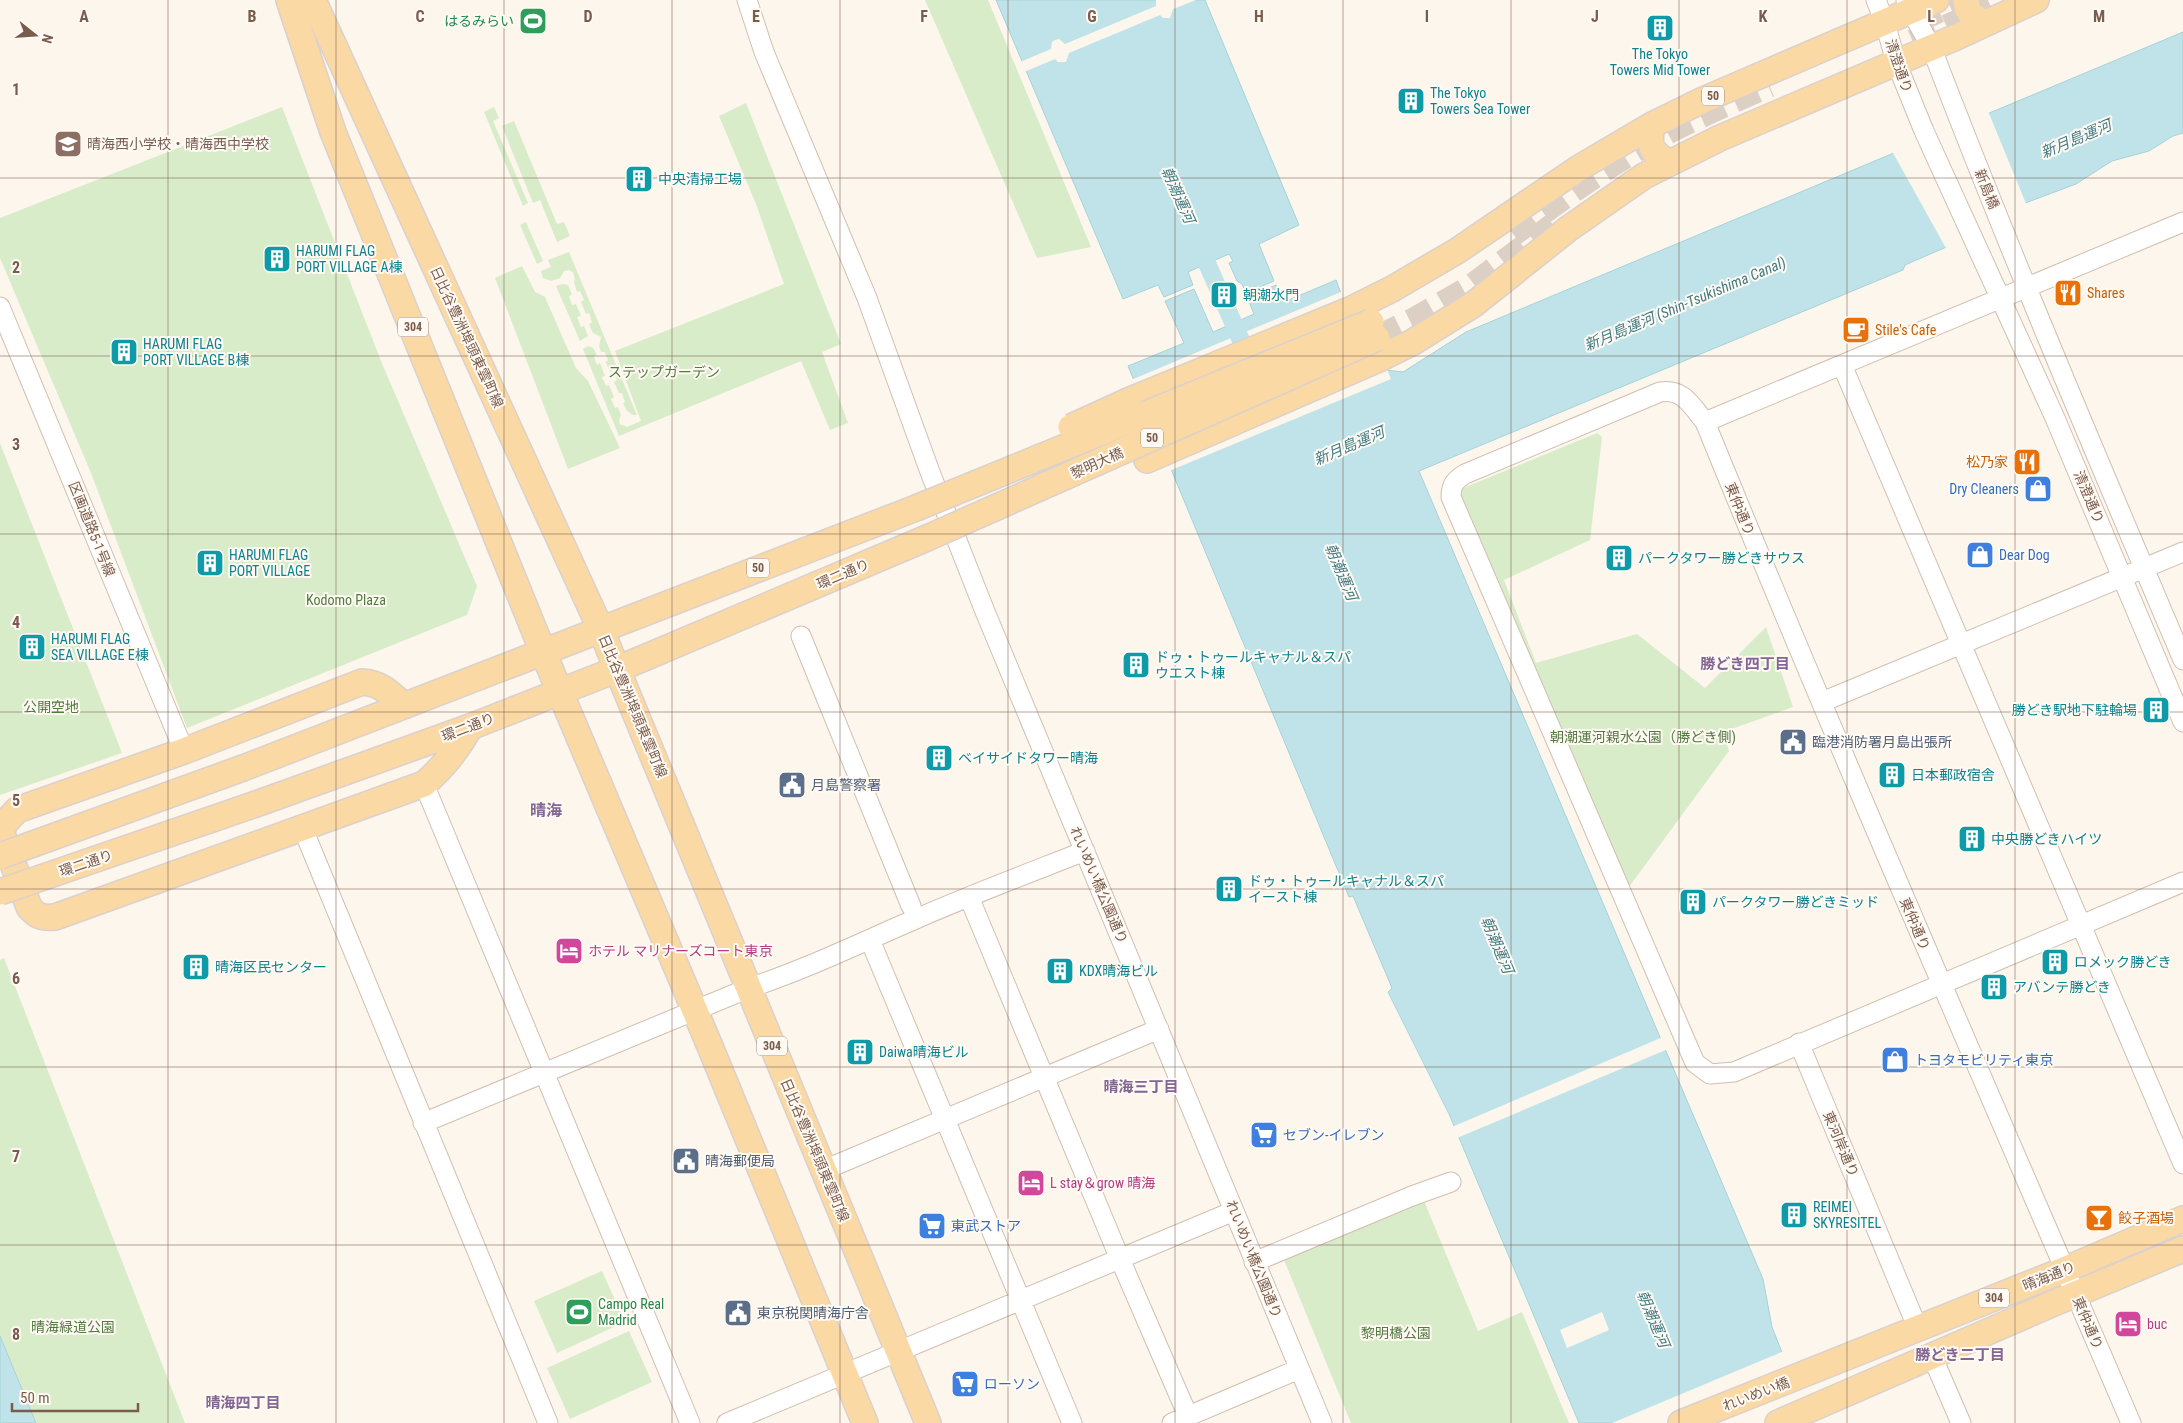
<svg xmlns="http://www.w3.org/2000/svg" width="2183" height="1423" viewBox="0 0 2183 1423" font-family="'Roboto Condensed','Noto Sans JP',sans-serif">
<rect width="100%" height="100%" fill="#fdf6ec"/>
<!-- green -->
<path fill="#d8ecc9" d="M925 0H988L1091 247 1037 258Z
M746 103 841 344 822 352 848 423 830 430 801 361 619 436 583 349 588 346 593 348 597 355 594 356 597 365 600 363 605 376 602 377 606 386 609 385 614 397 611 399 615 408 618 407 621 415 619 421 620 424 627 427 641 421 615 351 784 284 756 204 719 116Z
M282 107 381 361 477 586 467 615 187 728 91 473 0 258V218Z
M494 107 499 118 493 121 528 203 523 206 484 112Z
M514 121 557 224 564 222 570 236 557 242 540 200 533 203 502 126Z
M526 222 543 261 537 264 520 225Z
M569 252 637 415H633L627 411 623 403 625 402 622 393H619L614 382 617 380 613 371 610 372 606 362 608 360 605 352H601L599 346 601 337 593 333 589 324 592 322 589 313 586 314 581 302 584 300 580 291 577 292 574 282 575 279 573 272 569 270 564 271 560 278 551 281 543 278 541 271 551 267 548 260Z
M522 266 535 292 545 297 576 368 588 381 620 448 568 469 495 278Z
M563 284 568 285 572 295 569 296 572 305 576 304 581 316 577 317 581 327 584 326 588 336 580 341 556 286Z
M1597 433 1602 437 1590 540 1504 580 1536 663 1637 634 1705 688 1766 627 1793 707 1723 732 1729 751 1626 891 1456 491Z
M0 443 122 753 0 795Z
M4 958 185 1423H36L0 1337V960Z
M1424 1201 1478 1331 1522 1312 1569 1423H1351L1284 1260Z
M602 1271 625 1322 557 1353 534 1301Z
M629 1331 652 1382 570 1419 547 1368Z"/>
<!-- water -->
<path fill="#bfe3e8" stroke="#a5d3da" d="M996 0H1205L1299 225 1259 244 1274 281 1246 293 1242 284 1237 281 1229 263 1233 261 1229 254 1188 272 1193 285 1164 297 1158 285 1123 299Z
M2183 32V133L2173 136 2149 151 2112 161 2076 184 2004 211 1974 235 1905 265 1903 270 1419 471 1763 1279 1772 1327 1810 1423H1579L1449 1114 1388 992 1392 988 1353 896 1349 897 1128 366 1184 343 1165 301 1194 289 1213 332 1254 314 1247 297 1276 285 1284 302 1336 280 1369 368 1403 372 1466 332Z
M0 1336 36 1423H0Z"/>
<!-- pier -->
<path fill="#fdf6ec" d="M1156 0H1196L1173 9 1170 18H1163L1160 15 1069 53 1066 62H1058L1055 59 1024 72 1020 62 1051 49 1052 42 1055 40 1059 39 1065 44 1156 6Z
M1988 111 2027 206 2005 213 1976 237 1947 250 1892 151Z
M1343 291 1371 366 1386 367 1391 379 1169 471 1131 380Z
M1663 1037 1668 1049 1457 1138 1452 1127Z
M1602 1312 1609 1330 1567 1348 1560 1330Z
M1784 1351 1813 1423H1612Z"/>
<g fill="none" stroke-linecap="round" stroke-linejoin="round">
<!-- canal -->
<path stroke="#bfe3e8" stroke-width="18" d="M1198 243 1243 345"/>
<!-- major-tunnel -->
<path stroke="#dcd0c4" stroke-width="25" stroke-dasharray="25 12" stroke-linecap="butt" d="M1916 21 1961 0
M1913 42 1991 7
M1513 234C1551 206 1589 178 1629 154 1674 126 1722 106 1769 85
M1377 338 1412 321 1468 289 1563 218"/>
<defs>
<path id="minor" d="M747 0 764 52 867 298 930 472 984 609 1322 1423
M1876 0 1885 23 1896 62 1924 131 2055 418 2183 722
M1906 0C1914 20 1928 37 1935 57 2013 260 2098 460 2183 660
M0 307 184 751
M1842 365 2183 1164
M1705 422 2183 222
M801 636 911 906
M1822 702 2183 552
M424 784 690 1423
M303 829 548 1423
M969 897 1120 1259 1188 1416
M870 940 1072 1423
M1799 1043 1918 1329
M423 1123 749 988C807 969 862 942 918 918 973 894 1029 873 1085 851
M824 1170 1159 1029
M1254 1262 1412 1196 1451 1182
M1932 1356 1961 1423
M727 1423 1234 1211
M1172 1423 1299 1369
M2131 1423C1988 1090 1842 758 1705 422 1692 406 1683 388 1660 392L1465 474C1455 480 1451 485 1451 497L1695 1063 1710 1074 1734 1072 2183 882"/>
<path id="major" d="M289 0 333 132 543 652 709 1044 865 1423
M313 0 601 630 928 1423
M1966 0C1966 13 1974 18 1985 23
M1652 125C1648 147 1651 152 1670 163
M1128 401 1352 309 1392 289 1457 251 1579 168 1652 125 1703 100 1936 0
M1147 460 1379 359 1413 342 1474 304 1568 229 1644 176 1720 138 1954 38 2036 0
M404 706C390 693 381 683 362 682L184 751 17 810 4 824 2 834 29 907C37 917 43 918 55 917L424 784C443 768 458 749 470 727
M243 768 916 508
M256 804 470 727 618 669 927 538
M1681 1423 2064 1270 2183 1219
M1778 1423 2047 1306 2183 1249"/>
</defs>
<!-- minor casing -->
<use href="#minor" stroke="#d1beb0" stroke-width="21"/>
<!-- major casing -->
<use href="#major" stroke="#dad1cd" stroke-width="28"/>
<!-- minor -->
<use href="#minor" stroke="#fff" stroke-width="19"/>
<!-- major -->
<use href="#major" stroke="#fbd9a5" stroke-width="25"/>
<defs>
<path id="major-bridge" d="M1071 427 1128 401
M916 508 1371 322
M927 538 1377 338
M0 856 243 768
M0 892 256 804"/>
</defs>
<!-- major-bridge casing -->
<use href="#major-bridge" stroke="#dad1cd" stroke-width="28" stroke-linecap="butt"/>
<!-- major-bridge -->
<use href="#major-bridge" stroke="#fbd9a5" stroke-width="25"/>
</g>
<!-- grid -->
<path fill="none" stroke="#7a5c4d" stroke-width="1" stroke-opacity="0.55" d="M168 0V1423M336 0V1423M504 0V1423M672 0V1423M840 0V1423M1008 0V1423M1175 0V1423M1343 0V1423M1511 0V1423M1679 0V1423M1847 0V1423M2015 0V1423M0 178H2183M0 356H2183M0 534H2183M0 712H2183M0 889H2183M0 1067H2183M0 1245H2183"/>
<!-- icons -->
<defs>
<symbol id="stadium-square" viewBox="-11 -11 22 22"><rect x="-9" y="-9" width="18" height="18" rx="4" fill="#2e9e5b" stroke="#fffaf3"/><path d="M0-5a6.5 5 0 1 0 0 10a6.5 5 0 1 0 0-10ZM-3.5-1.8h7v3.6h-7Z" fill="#fff"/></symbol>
<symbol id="building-square" viewBox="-11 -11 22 22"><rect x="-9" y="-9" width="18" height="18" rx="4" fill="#0f9aa8" stroke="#fffaf3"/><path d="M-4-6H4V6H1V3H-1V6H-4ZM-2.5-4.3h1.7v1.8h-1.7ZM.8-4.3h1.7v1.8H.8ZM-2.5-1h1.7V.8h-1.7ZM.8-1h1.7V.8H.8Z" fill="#fff"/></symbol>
<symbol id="school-square" viewBox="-11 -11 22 22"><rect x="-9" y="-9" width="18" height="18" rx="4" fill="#8d6e63" stroke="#fffaf3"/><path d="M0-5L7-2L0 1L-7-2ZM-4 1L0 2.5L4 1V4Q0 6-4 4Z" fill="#fff"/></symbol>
<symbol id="restaurant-square" viewBox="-11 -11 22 22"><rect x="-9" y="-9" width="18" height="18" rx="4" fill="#e8710a" stroke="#fffaf3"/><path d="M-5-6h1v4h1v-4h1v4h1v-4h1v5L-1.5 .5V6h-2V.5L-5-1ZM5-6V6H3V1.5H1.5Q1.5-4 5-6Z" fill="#fff"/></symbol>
<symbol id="cafe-square" viewBox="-11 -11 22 22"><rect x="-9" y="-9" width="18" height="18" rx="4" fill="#e8710a" stroke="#fffaf3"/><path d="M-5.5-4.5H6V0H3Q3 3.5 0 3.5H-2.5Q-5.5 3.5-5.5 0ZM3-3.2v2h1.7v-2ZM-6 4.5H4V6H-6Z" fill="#fff"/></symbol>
<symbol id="shop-square" viewBox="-11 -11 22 22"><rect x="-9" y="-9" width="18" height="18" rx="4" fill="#3f7fe0" stroke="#fffaf3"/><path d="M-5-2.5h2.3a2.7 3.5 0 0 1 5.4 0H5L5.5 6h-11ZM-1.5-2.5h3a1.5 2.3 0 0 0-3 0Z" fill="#fff"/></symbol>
<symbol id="civic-square" viewBox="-11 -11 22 22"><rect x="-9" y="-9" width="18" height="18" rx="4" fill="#5c6f8a" stroke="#fffaf3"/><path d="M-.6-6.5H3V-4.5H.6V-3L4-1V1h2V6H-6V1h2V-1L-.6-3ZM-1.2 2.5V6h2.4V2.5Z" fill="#fff"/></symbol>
<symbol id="hotel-square" viewBox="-11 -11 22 22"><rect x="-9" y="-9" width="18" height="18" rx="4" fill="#d1479c" stroke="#fffaf3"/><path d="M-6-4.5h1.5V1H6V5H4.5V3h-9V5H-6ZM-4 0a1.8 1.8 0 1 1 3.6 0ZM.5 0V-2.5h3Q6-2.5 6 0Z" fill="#fff"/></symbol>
<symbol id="supermarket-square" viewBox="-11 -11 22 22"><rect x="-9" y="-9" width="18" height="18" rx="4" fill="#3f7fe0" stroke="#fffaf3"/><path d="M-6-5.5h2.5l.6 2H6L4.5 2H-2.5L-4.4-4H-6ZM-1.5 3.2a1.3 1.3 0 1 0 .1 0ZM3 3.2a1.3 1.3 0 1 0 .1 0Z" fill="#fff"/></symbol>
<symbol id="bar-square" viewBox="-11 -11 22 22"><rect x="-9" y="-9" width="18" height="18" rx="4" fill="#e8710a" stroke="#fffaf3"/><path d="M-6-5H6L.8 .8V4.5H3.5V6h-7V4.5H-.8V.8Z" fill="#fff"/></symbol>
</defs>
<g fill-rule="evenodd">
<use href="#stadium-square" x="517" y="5" width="32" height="32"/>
<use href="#building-square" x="1644" y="12" width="32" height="32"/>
<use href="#building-square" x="1395" y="85" width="32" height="32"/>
<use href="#school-square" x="52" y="128" width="32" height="32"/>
<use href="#building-square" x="623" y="163" width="32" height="32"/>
<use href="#building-square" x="261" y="243" width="32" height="32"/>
<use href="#restaurant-square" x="2052" y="277" width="32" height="32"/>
<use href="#building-square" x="1208" y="279" width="32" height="32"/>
<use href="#cafe-square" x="1840" y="314" width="32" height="32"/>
<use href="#building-square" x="108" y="336" width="32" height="32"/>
<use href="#restaurant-square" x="2011" y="446" width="32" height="32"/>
<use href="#shop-square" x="2022" y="473" width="32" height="32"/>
<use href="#shop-square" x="1964" y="539" width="32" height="32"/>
<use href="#building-square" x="1603" y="542" width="32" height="32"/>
<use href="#building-square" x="194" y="547" width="32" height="32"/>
<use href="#building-square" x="16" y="631" width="32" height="32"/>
<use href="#building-square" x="1120" y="649" width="32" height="32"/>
<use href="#building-square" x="2140" y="694" width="32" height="32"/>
<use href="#civic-square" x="1777" y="726" width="32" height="32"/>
<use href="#building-square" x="923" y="742" width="32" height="32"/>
<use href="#building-square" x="1876" y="759" width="32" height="32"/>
<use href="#civic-square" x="776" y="769" width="32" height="32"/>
<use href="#building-square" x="1956" y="823" width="32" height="32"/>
<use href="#building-square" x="1213" y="873" width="32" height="32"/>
<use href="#building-square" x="1677" y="886" width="32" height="32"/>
<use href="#hotel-square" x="553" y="935" width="32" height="32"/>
<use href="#building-square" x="2039" y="946" width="32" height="32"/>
<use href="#building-square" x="180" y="951" width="32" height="32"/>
<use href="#building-square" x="1044" y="955" width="32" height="32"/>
<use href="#building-square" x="1978" y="971" width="32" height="32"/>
<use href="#building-square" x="844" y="1036" width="32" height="32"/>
<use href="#shop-square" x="1879" y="1044" width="32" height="32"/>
<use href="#supermarket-square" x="1248" y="1119" width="32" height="32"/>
<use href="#civic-square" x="670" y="1145" width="32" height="32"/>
<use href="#hotel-square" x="1015" y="1167" width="32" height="32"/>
<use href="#building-square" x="1778" y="1199" width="32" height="32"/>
<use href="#bar-square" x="2083" y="1202" width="32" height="32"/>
<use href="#supermarket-square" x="916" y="1210" width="32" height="32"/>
<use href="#stadium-square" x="563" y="1296" width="32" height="32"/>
<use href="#civic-square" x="722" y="1297" width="32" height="32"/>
<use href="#hotel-square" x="2112" y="1308" width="32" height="32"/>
<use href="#supermarket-square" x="949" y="1368" width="32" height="32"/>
</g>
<g text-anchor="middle" stroke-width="4" stroke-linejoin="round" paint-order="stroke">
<!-- shield labels -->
<g fill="#fffaf3" stroke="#a28b7f" stroke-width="1">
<rect x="1702" y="86.5" width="22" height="19" rx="4"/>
<rect x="398" y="317.5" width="30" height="19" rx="4"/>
<rect x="1141" y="428.5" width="22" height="19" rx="4"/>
<rect x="747" y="558.5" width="22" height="19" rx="4"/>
<rect x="757" y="1036.5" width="30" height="19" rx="4"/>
<rect x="1979" y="1288.5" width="30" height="19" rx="4"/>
</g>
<g font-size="12" font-weight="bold" fill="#7a5c4d">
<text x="1713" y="100">50</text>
<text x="413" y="331">304</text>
<text x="1152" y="442">50</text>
<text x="758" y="572">50</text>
<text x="772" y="1050">304</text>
<text x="1994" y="1302">304</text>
</g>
<!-- leisure labels -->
<g font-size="14" fill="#27864d" stroke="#fffaf3" text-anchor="end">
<text x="514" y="26">はるみらい</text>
<text x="598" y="1309" text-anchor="start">Campo Real<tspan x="598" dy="16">Madrid</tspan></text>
</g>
<!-- culture labels -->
<g font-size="14" fill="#0d838f" stroke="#fffaf3" text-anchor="start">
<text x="1660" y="59" text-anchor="middle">The Tokyo<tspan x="1660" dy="16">Towers Mid Tower</tspan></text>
<text x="1430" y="98">The Tokyo<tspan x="1430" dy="16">Towers Sea Tower</tspan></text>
<text x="658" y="184">中央清掃工場</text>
<text x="296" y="256">HARUMI FLAG<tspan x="296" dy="16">PORT VILLAGE A棟</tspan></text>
<text x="1243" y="300">朝潮水門</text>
<text x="143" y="349">HARUMI FLAG<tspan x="143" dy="16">PORT VILLAGE B棟</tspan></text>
<text x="229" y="560">HARUMI FLAG<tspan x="229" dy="16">PORT VILLAGE</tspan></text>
<text x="1638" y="563">パークタワー勝どきサウス</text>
<text x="51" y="644">HARUMI FLAG<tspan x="51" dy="16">SEA VILLAGE E棟</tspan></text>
<text x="1155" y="662">ドゥ・トゥールキャナル＆スパ<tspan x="1155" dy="16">ウエスト棟</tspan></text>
<text x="2137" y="715" text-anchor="end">勝どき駅地下駐輪場</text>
<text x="958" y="763">ベイサイドタワー晴海</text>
<text x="1911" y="780">日本郵政宿舎</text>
<text x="1991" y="844">中央勝どきハイツ</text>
<text x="1248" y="886">ドゥ・トゥールキャナル＆スパ<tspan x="1248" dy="16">イースト棟</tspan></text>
<text x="1712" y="907">パークタワー勝どきミッド</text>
<text x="2074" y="967">ロメック勝どき</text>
<text x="215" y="972">晴海区民センター</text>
<text x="1079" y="976">KDX晴海ビル</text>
<text x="2013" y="992">アバンテ勝どき</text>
<text x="879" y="1057">Daiwa晴海ビル</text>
<text x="1813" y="1212">REIMEI<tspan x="1813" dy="16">SKYRESITEL</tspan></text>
</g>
<!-- street labels -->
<g font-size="14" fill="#7a5c4d" stroke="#fffaf3">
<text transform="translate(1899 66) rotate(71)" y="5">清澄通り</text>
<text transform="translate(1987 189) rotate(68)" y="5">新島橋</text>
<text transform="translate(467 337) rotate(65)" y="5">日比谷豊洲埠頭東雲町線</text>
<text transform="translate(1097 463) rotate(-24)" y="5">黎明大橋</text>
<text transform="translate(2089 497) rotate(67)" y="5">清澄通り</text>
<text transform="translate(1740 509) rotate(68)" y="5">東仲通り</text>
<text transform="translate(92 529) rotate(68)" y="5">区画道路5-1号線</text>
<text transform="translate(843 574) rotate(-23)" y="5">環二通り</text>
<text transform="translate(633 706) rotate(67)" y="5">日比谷豊洲埠頭東雲町線</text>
<text transform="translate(468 727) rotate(-21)" y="5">環二通り</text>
<text transform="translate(86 863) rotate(-19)" y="5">環二通り</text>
<text transform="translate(1099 885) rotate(67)" y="5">れいめい橋公園通り</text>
<text transform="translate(1915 924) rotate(67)" y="5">東仲通り</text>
<text transform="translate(1841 1144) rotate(67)" y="5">東河岸通り</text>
<text transform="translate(815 1150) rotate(67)" y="5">日比谷豊洲埠頭東雲町線</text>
<text transform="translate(1254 1259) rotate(68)" y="5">れいめい橋公園通り</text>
<text transform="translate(2049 1276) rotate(-22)" y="5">晴海通り</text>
<text transform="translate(2088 1323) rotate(67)" y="5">東仲通り</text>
<text transform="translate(1756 1394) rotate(-21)" y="5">れいめい橋</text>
</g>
<!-- education labels -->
<g font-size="14" fill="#785e54" stroke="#fffaf3" text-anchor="start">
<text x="87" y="149">晴海西小学校・晴海西中学校</text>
</g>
<!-- food labels -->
<g font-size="14" fill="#c56008" stroke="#fffaf3" text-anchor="start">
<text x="2087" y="298">Shares</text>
<text x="1875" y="335">Stile's Cafe</text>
<text x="2008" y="467" text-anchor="end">松乃家</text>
<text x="2118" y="1223">餃子酒場</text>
</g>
<!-- park labels -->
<g font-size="14" fill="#537a41" stroke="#fffaf3">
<text x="664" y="377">ステップガーデン</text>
<text x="346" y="605">Kodomo Plaza</text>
<text x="51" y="712">公開空地</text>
<text x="1643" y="742">朝潮運河親水公園（勝どき側)</text>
<text x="73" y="1332">晴海緑道公園</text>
<text x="1396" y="1338">黎明橋公園</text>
</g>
<!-- shop labels -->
<g font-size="14" fill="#366cbe" stroke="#fffaf3" text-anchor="start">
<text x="2019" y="494" text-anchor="end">Dry Cleaners</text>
<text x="1999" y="560">Dear Dog</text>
<text x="1914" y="1065">トヨタモビリティ東京</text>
<text x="1283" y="1140">セブン-イレブン</text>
<text x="951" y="1231">東武ストア</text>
<text x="984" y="1389">ローソン</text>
</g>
<!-- service labels -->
<g font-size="14" fill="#4e5e75" stroke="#fffaf3" text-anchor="start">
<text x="1812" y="747">臨港消防署月島出張所</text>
<text x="811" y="790">月島警察署</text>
<text x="705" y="1166">晴海郵便局</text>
<text x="757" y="1318">東京税関晴海庁舎</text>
</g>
<!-- hotel labels -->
<g font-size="14" fill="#b23c85" stroke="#fffaf3" text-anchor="start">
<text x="588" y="956">ホテル マリナーズコート東京</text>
<text x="1050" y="1188">L stay＆grow 晴海</text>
<text x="2147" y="1329">buc</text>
</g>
<!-- water labels -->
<g font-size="15" font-style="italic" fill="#437c86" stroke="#fffaf3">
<text transform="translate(2076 139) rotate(-23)" y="5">新月島運河</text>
<text transform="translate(1178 195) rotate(66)" y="5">朝潮運河</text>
<text transform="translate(1685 304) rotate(-23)" y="5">新月島運河 (Shin-Tsukishima Canal)</text>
<text transform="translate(1349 446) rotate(-23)" y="5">新月島運河</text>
<text transform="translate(1341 572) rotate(67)" y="5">朝潮運河</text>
<text transform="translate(1497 945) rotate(67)" y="5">朝潮運河</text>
<text transform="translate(1653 1319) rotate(67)" y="5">朝潮運河</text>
</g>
<!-- neighbourhood labels -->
<g font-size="15" font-weight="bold" fill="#846695" stroke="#fffaf3">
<text x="1745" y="669">勝どき四丁目</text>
<text x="1141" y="1092">晴海三丁目</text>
<text x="1960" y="1360">勝どき二丁目</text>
<text x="243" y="1408">晴海四丁目</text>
</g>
<!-- quarter labels -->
<g font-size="16" font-weight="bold" fill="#846695" stroke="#fffaf3">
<text x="546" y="816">晴海</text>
</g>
</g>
<g font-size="16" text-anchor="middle" font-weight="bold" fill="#7a5c4d" stroke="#fffaf3" stroke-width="4" stroke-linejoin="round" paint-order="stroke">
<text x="84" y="22">A</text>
<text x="252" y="22">B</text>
<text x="420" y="22">C</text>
<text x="588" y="22">D</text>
<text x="756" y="22">E</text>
<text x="924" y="22">F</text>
<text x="1092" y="22">G</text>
<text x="1259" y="22">H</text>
<text x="1427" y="22">I</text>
<text x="1595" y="22">J</text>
<text x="1763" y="22">K</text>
<text x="1931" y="22">L</text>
<text x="2099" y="22">M</text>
<text x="16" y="95">1</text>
<text x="16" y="273">2</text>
<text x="16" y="450">3</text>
<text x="16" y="628">4</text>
<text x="16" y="806">5</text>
<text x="16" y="984">6</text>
<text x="16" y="1162">7</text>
<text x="16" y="1340">8</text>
</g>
<!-- north arrow -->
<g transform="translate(35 35) rotate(107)" stroke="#fffaf3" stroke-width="4" paint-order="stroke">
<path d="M0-4L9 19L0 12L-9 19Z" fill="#7a5c4d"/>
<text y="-8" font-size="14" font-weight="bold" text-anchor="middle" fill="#7a5c4d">N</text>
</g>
<!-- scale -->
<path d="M12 1403v8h126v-8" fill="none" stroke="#7a5c4d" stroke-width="2.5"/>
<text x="20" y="1403" font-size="15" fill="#7a5c4d" stroke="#fffaf3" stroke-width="4" paint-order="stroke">50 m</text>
</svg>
